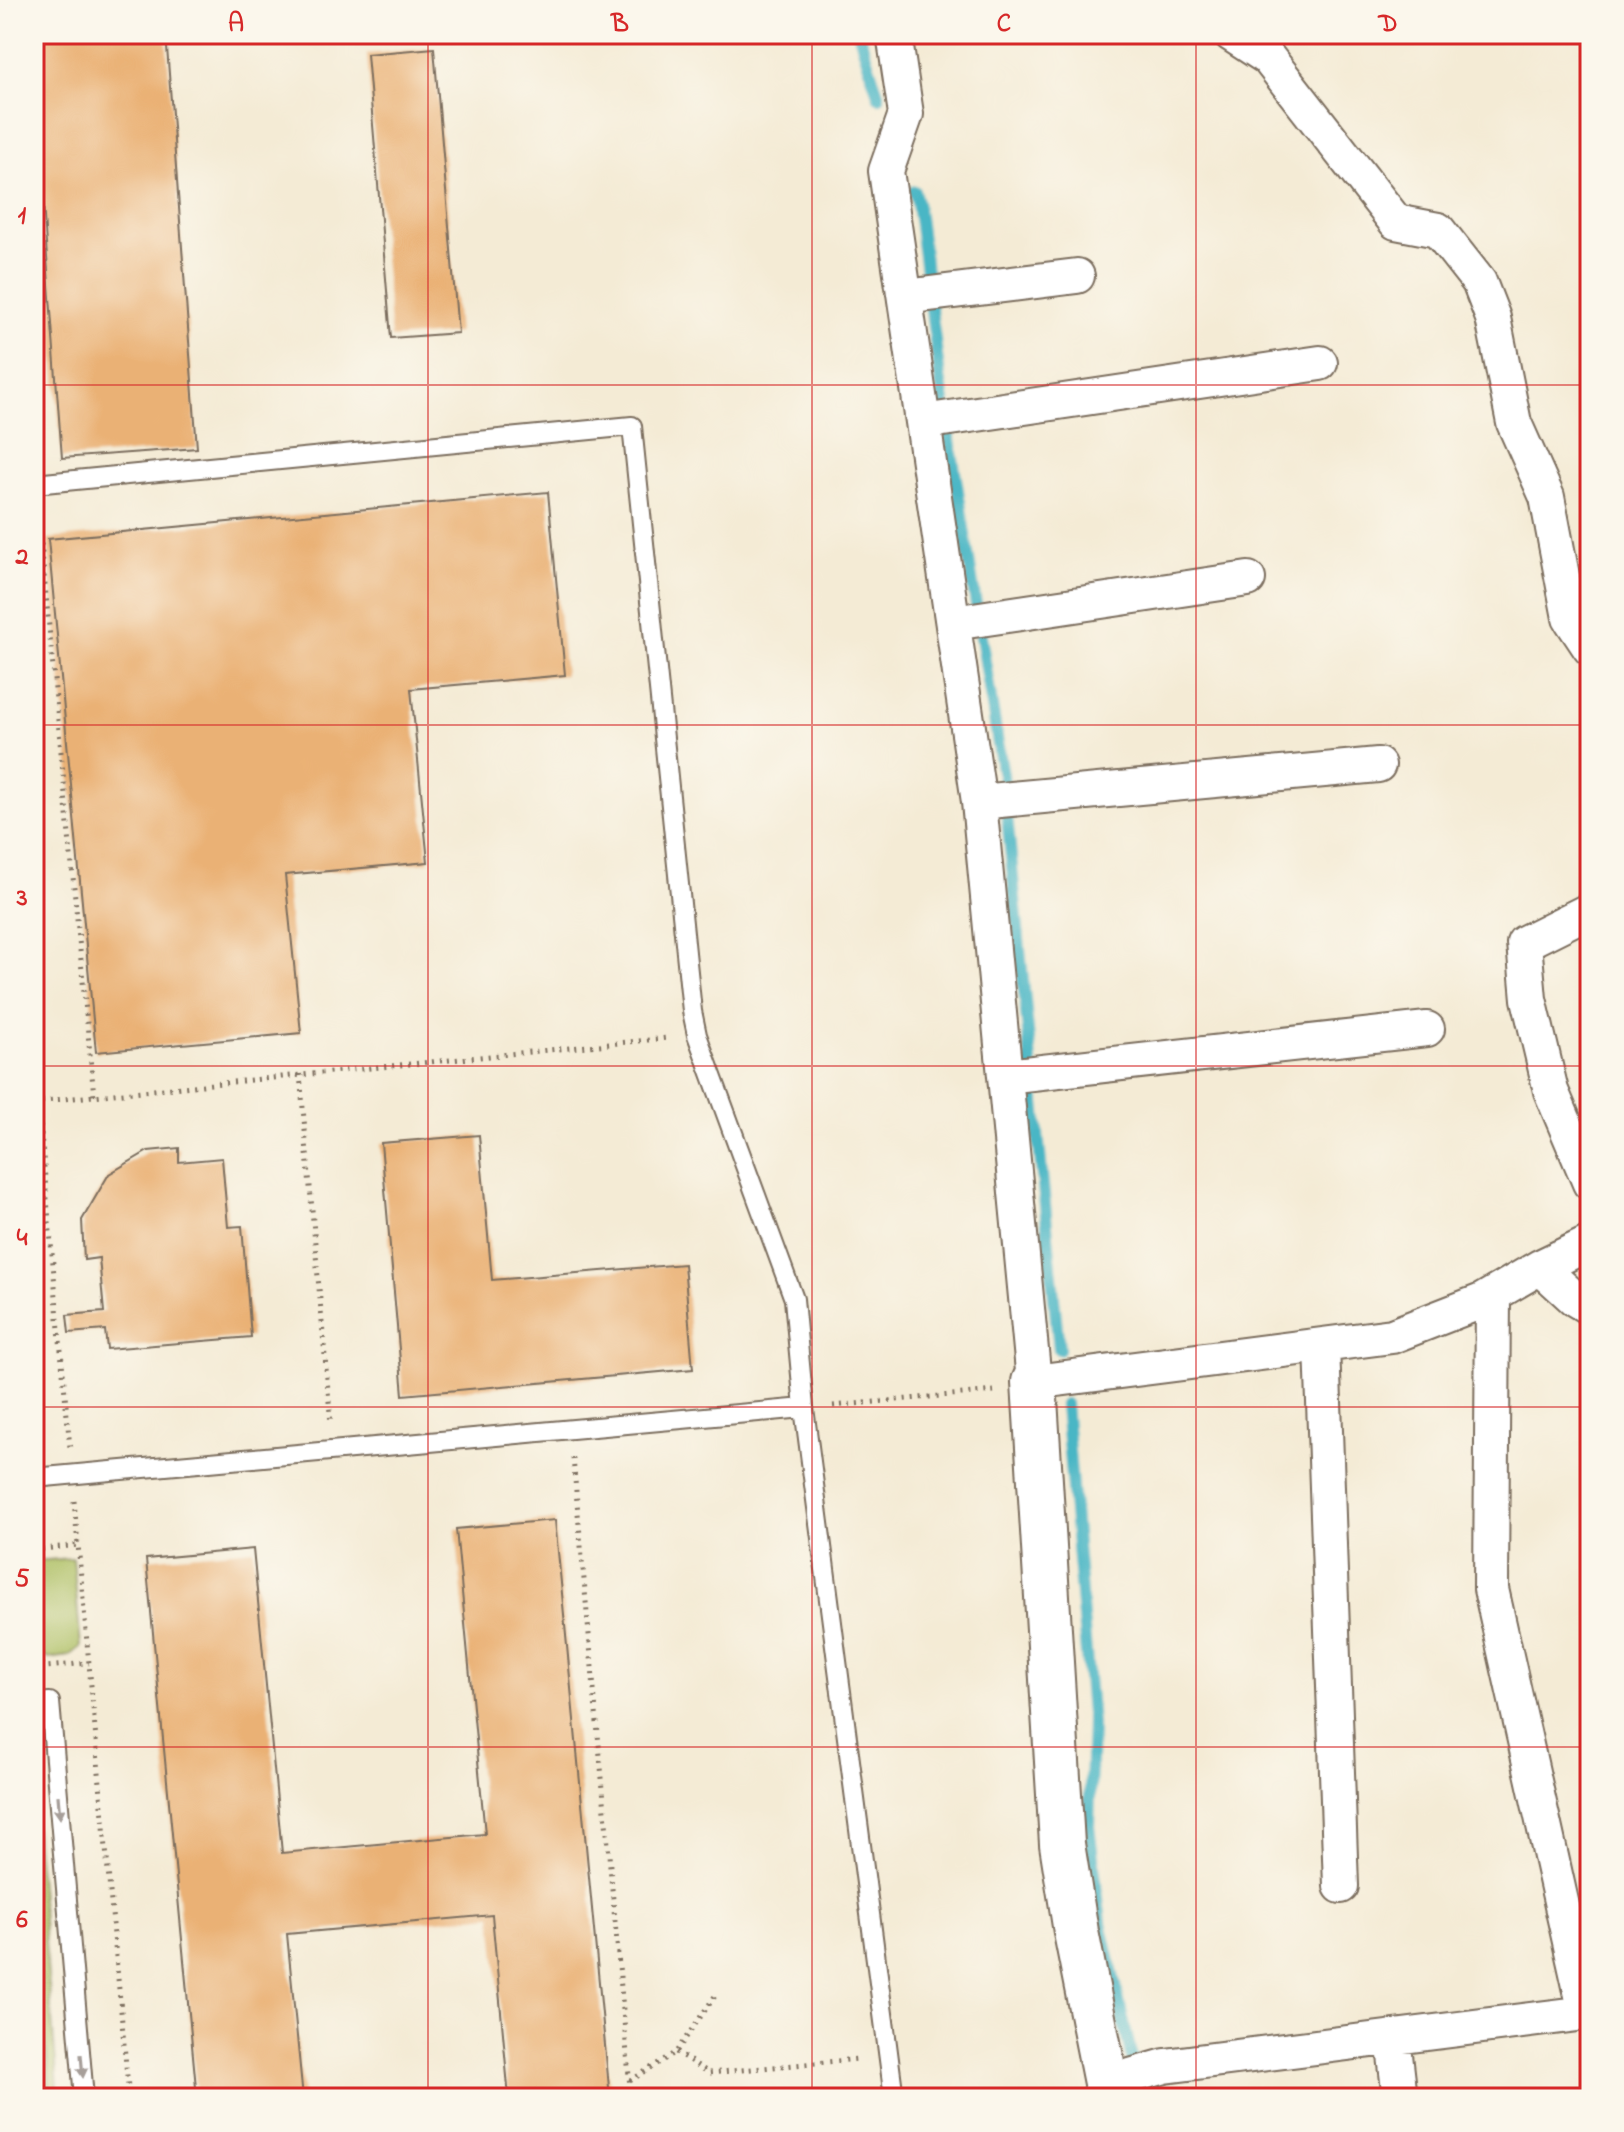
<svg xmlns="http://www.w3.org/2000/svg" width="1624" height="2132" viewBox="0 0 1624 2132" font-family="'Indie Flower',sans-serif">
<rect width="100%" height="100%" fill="#fbf7ec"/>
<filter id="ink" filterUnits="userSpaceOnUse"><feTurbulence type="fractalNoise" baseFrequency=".0125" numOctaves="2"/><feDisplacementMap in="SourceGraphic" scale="16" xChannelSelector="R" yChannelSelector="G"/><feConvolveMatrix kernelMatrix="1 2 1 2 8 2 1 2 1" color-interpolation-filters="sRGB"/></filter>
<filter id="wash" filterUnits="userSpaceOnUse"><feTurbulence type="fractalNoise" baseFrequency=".006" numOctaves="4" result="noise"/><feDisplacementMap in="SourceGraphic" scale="32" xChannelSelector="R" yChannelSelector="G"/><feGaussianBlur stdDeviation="1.8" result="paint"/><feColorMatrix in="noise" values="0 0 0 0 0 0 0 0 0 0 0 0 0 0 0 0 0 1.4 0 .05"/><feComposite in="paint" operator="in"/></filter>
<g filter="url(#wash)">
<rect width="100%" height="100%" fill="#f4ebd5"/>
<!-- green -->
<path fill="#acbe61" stroke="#747440" stroke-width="2" d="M73 1558 81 1647 69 1656 48 1659 36 1650 34 1561Z
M34 1819 59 2098H34Z"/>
<!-- forest -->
<path fill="#89a557" stroke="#62683a" stroke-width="2" d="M34 1918 51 2098H34Z"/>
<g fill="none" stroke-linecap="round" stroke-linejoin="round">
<!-- stream -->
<path stroke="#49b6c5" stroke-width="12" d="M859 34 879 97
M914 191 917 202 939 371 1003 775 1059 1349
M1065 1404 1092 1724 1089 1826 1101 1923 1141 2098"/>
</g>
<g id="blocks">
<!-- building -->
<path fill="#eab175" d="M34 34H166L197 448 62 458 34 83Z
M434 48 458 333 391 338 367 54Z
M548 492 565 675 411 689 428 862 285 875 301 1033 96 1052 48 539Z
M479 1135 492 1280 684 1264 693 1369 403 1395 381 1143Z
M179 1148V1162L222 1158 228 1227 242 1226 251 1337 107 1349 105 1330 69 1333 67 1315 104 1312 99 1258 84 1260 82 1220 109 1174 148 1151Z
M555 1520 610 2098H509L492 1915 287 1934 303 2098H197L146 1559 253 1549 282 1853 473 1835 485 1834 456 1529Z"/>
</g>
</g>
<g filter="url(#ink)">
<use href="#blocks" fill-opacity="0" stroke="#7c6e5e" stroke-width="2"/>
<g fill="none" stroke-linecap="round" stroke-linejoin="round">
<defs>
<path id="service" d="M34 484 632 426 692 1011 697 1035 794 1299 804 1408 894 2098
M34 1478 804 1408
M34 1703 50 1702 84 2098"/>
<path id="minor" d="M894 34 906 114 886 171 979 802 1034 1382 1392 1336 1482 1301 1540 1267 1590 1243
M1231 34 1268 58 1396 222 1438 230 1479 282 1493 318 1514 423 1547 497 1570 618 1590 648
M905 297 1077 276
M923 422 1320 363
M953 623 1248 579
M979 802 1378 765
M1590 910 1524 943 1529 999 1551 1091 1590 1183
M1005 1076 1427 1029
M1540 1267 1575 1299 1590 1308
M1493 1295 1491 1589 1586 2013 1590 2012
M1322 1345 1341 1886
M1393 2038 1400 2098
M1106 2083 1165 2066 1586 2013"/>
<path id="tertiary" d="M1034 1382 1062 1844 1076 1932 1109 2098"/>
</defs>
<!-- service casing -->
<use href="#service" stroke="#7c6e5e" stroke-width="22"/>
<!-- minor casing -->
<use href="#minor" stroke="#7c6e5e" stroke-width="38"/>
<!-- tertiary casing -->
<use href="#tertiary" stroke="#7c6e5e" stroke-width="48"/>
<!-- path -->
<path stroke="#7c6e5e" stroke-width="5" stroke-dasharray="2 6" stroke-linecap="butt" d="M38 512 94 1096
M300 1074 331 1424
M34 1102 668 1038
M38 1102 70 1448
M833 1406 994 1391
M573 1458 631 2098
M74 1501 129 2098
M34 1550 78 1545
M34 1661 46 1667 89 1663
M676 2052 709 2073 859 2059
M630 2081 676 2052 715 1996"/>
<!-- service -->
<use href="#service" stroke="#fff" stroke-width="18"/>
<!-- minor -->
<use href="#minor" stroke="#fff" stroke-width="34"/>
<!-- tertiary -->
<use href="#tertiary" stroke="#fff" stroke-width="44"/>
</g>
<!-- one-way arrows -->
<defs><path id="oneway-solid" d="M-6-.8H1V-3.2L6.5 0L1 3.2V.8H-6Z" transform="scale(2)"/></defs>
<g fill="#a79f9a">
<use href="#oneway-solid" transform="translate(59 1807) rotate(85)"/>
<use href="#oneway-solid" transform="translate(82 2066) rotate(85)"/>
</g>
</g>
<!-- grid -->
<path fill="none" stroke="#d62828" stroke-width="2" stroke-opacity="0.55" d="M428 34V2098M812 34V2098M1196 34V2098M34 385H1590M34 725H1590M34 1066H1590M34 1407H1590M34 1747H1590"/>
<!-- margin -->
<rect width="1624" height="2132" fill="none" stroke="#fbf7ec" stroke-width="88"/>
<rect x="44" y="44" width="1536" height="2044" fill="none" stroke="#d62828" stroke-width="3"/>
<g font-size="26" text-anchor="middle" font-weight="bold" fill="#d62828">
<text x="236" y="31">A</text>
<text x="620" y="31">B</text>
<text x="1004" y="31">C</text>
<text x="1388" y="31">D</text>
<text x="22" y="223">1</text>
<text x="22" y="564">2</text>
<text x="22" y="905">3</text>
<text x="22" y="1245">4</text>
<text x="22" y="1586">5</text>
<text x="22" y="1927">6</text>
</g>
</svg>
